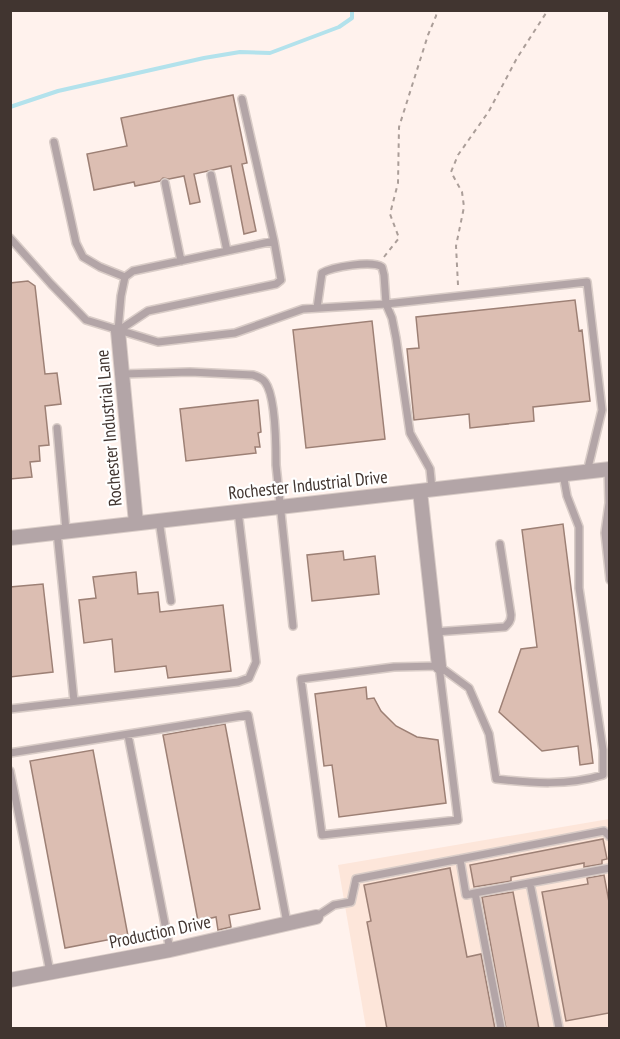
<svg xmlns="http://www.w3.org/2000/svg" width="620" height="1039" viewBox="0 0 620 1039" font-family="'PT Sans Narrow',sans-serif">
<rect width="100%" height="100%" fill="#fff2ed"/>
<!-- commercial -->
<path fill="#fde6da" d="M609 819V1028H366L338 865Z"/>
<g fill="none" stroke-linecap="round" stroke-linejoin="round">
<!-- stream -->
<path stroke="#b3e2ec" stroke-width="4" d="M10 107 58 91 204 58 240 52 270 53 339 27 352 18V10"/>
</g>
<!-- building -->
<path fill="#dcbeb2" stroke="#9d8075" stroke-width="1.5" d="M233 95 247 163 242 164 256 231 244 234 231 166 194 174 200 202 190 204 184 176 169 179 163 178 160 181 135 186 134 182 94 190 87 154 127 146 121 118Z
M28 281 35 286 45 374 57 373 61 404 45 406 49 445 39 446 40 461 30 462 32 477 10 479V283Z
M575 300 579 331 582 330 590 401 533 407 534 421 470 428 469 414 414 420 407 349 419 348 416 317Z
M372 321 385 439 306 448 293 330Z
M258 400 261 432 258 433 260 447H255L256 453 186 461 180 409Z
M563 524 593 763 580 765 578 746 542 751 499 712 521 649 537 647 522 530Z
M343 551 344 560 375 556 379 594 312 601 307 555Z
M136 572 138 594 158 592 160 612 223 605 231 671 168 678 166 666 115 672 112 639 84 643 79 600 96 598 93 577Z
M43 584 53 672 10 677V587Z
M366 687 367 699 374 698 381 711 396 726 417 737 438 740 446 803 339 817 332 765 324 766 315 694Z
M225 724 260 909 229 915 231 927 218 930 216 917 198 921 163 735Z
M93 750 128 936 65 948 30 761Z
M603 839 607 859 602 860V864L584 867V863L511 877V881L474 887 470 865Z
M450 868 467 957 481 954 495 1029H387L367 922 371 921 364 885Z
M604 875 609 902V1013L566 1021 542 892 588 884 587 878Z
M513 892 539 1029H506L482 897Z"/>
<g fill="none" stroke-linecap="round" stroke-linejoin="round">
<defs>
<path id="service" d="M242 99 274 241
M54 142 76 243 83 257 100 267 125 277
M211 175 227 251
M165 183 181 261
M10 238 51 284 86 320 158 342 235 333 303 309 386 304 392 318 396 338 410 433 430 469 432 489
M274 241 281 280 276 284 148 311 118 331 121 296 125 277 133 271Z
M317 308 322 273C332 267 372 260 382 267L384 275 386 304 587 282 602 410 587 472
M122 374 190 372 253 375C258 377 261 377 265 382 276 396 276 447 276 465L293 626
M57 428 66 531
M608 469 609 503 605 533 610 580
M159 520 171 601
M57 532 74 701
M435 632 505 627C509 623 511 621 511 615L500 544
M439 666 458 820 322 835 301 679 394 667 439 666 469 688 489 734 496 779C531 783 568 786 603 775V750L579 588V527L567 496 563 474
M10 709 238 682 249 678 256 662 238 511
M128 735 170 950
M10 753 248 715 287 923
M10 771 50 972
M460 859 604 831 610 837
M530 883 559 1028
M475 893 610 868
M316 917 334 905 351 902 356 879 460 859 466 895 475 893 501 1028"/>
<path id="minor" d="M118 331 136 523
M420 491 439 666
M10 538 610 469
M10 980 170 950 316 917"/>
</defs>
<!-- service casing -->
<use href="#service" stroke="#d9ccc7" stroke-width="10"/>
<!-- minor casing -->
<use href="#minor" stroke="#d9ccc7" stroke-width="16"/>
<!-- path -->
<path stroke="#ab9e99" stroke-width="2" stroke-dasharray="4.5 4.5" stroke-linecap="butt" d="M384 257 399 238 390 214 398 183 399 127 428 35 436 16 437 10
M458 285 456 246 464 207 462 192 451 172 458 155 489 111 517 58 548 10"/>
<!-- service -->
<use href="#service" stroke="#b3a5a7" stroke-width="7"/>
<!-- minor -->
<use href="#minor" stroke="#b3a5a7" stroke-width="14"/>
</g>
<g text-anchor="middle" stroke-width="4.5" stroke-linejoin="round" paint-order="stroke">
<!-- street labels -->
<g font-size="18" fill="#413530" stroke="#fff">
<text transform="translate(109 428) rotate(-95)" y="6">Rochester Industrial Lane</text>
<text transform="translate(308 485) rotate(-6)" y="6">Rochester Industrial Drive</text>
<text transform="translate(160 932) rotate(-12)" y="6">Production Drive</text>
</g>
</g>
<!-- border -->
<rect width="620" height="1039" fill="none" stroke="#413530" stroke-width="24"/>
</svg>
